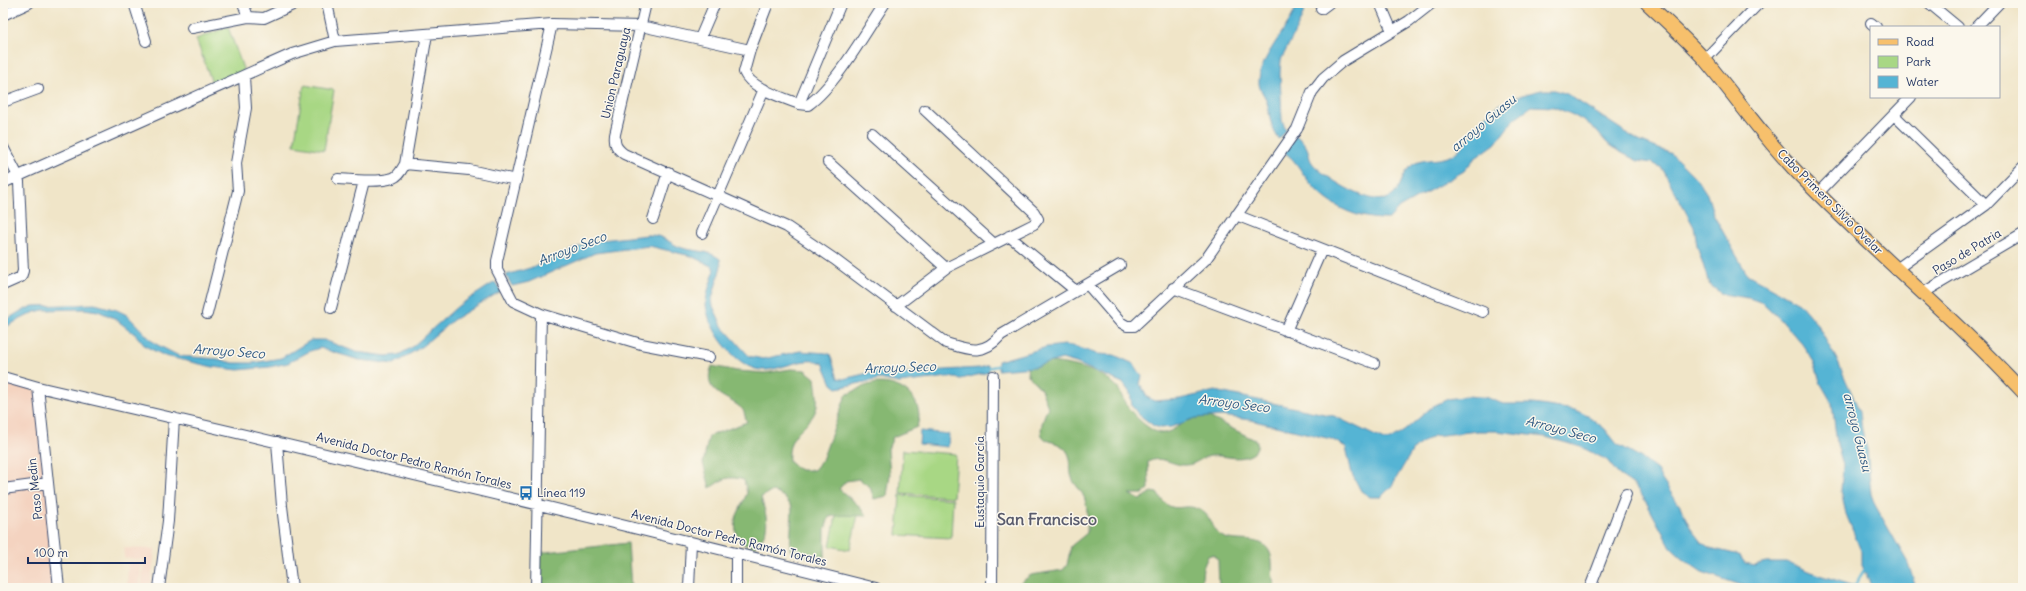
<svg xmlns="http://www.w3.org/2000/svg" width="2026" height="591" viewBox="0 0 2026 591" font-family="Delius,sans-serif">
<rect width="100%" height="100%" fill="#fbf7ec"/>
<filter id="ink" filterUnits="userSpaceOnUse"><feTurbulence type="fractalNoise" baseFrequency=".025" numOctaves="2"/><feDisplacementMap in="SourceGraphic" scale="8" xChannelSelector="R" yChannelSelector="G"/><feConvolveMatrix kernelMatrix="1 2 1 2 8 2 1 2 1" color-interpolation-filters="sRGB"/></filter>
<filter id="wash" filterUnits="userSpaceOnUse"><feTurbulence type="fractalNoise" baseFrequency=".012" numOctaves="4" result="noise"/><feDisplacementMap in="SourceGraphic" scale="16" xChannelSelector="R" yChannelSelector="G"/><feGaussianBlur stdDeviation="0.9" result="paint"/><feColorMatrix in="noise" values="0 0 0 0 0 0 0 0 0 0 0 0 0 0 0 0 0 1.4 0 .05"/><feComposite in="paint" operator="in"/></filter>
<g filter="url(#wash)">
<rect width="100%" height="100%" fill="#f0e5c8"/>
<!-- built -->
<path fill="#f4d3c0" d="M3 381 38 391 60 588H3Z
M124 548 155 549 150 588H141L144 560 124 558Z
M128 561 141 562 140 588H127Z"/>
<!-- green -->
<path fill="#a8d784" stroke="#628371" d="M228 27 244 71 212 83 196 39Z
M304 85 334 90 324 150 294 145Z
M903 450 956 454 953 497 900 493Z
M900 495 953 499 951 538 897 535Z
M837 511 858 515 850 550 830 546Z"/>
<!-- forest -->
<path fill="#86b872" stroke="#507468" d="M1026 361C1052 361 1092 365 1113 383 1121 389 1121 398 1127 406 1133 415 1151 433 1162 433 1171 434 1190 417 1199 412L1257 441V447L1254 453C1238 464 1222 452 1206 457 1198 460 1193 466 1183 465 1170 464 1161 455 1148 462L1149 489 1143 494H1129L1140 500 1151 492 1157 493C1174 520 1182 499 1202 511 1213 518 1212 533 1225 538 1237 542 1255 538 1264 545 1278 556 1268 575 1276 588H1219L1218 560 1214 554 1208 556 1203 568 1201 588H1000L1020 583 1031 575 1063 570 1067 565 1071 546 1087 533C1087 520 1089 505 1082 493 1079 488 1074 484 1072 478 1069 470 1072 461 1068 453 1057 433 1028 453 1048 407L1041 389 1028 375Z
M712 366 737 371 765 373 791 369 805 370 815 378C816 387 818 397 817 406 812 429 786 428 789 462L800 470H814L822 460 846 395C853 392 861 387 868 385 890 378 918 391 919 415 919 419 918 423 917 427L893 437 888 449 890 475 887 496 874 499 870 487 859 479 846 481 839 489 858 505 867 516C854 516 842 514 829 517L825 530V556C811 558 802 557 790 550L792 507 784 497 773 491 761 497C767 519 772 529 755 547L743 544 736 533 735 520 747 493 744 480C728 475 723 479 710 488L703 463 709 436 747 422C745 419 745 413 743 410 731 396 700 395 712 366Z
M628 543 631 588H537V553Z"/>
<!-- water -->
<path fill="#55b4d4" stroke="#387299" d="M1296 3H1307L1300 22 1281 60 1280 74 1282 120 1286 131 1279 139C1270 127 1270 116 1267 102 1265 95 1259 90 1259 83 1257 57 1299 17 1296 3Z
M1542 90H1555L1567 94 1639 141 1672 154 1697 179 1707 194 1714 216 1747 274 1799 303 1816 323 1836 358 1860 412 1862 430 1867 449 1871 494 1875 505 1908 563 1916 588H1872L1861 563V551L1846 514 1841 491 1843 465 1837 444 1832 403 1821 384 1814 362 1802 344 1781 320 1763 303 1749 298 1722 294 1709 284 1697 245 1694 227 1662 168 1652 163 1638 161 1622 153 1607 143 1592 126 1573 115 1554 107 1532 106 1515 118 1495 144 1474 159 1464 171 1399 208 1389 219C1360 220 1331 208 1312 185 1301 173 1298 162 1284 152L1296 135C1299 139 1304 142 1306 146 1310 153 1308 159 1314 165 1326 178 1375 210 1392 196 1400 190 1402 176 1409 168 1419 156 1439 163 1452 155 1465 147 1472 133 1481 121 1496 102 1519 95 1542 90Z
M647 235C665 234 671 246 686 249 697 251 710 251 720 259L721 266 712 299 713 306 722 326 749 356 763 359 800 351 826 353 830 354 838 378 843 379 877 371 895 375 925 371 980 368 988 365 989 372 961 379 948 377 899 383 880 379 837 388 832 384 823 363C801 355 783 371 761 370 736 368 707 328 706 304 706 293 711 282 714 272L713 267 691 256 649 246 595 253 529 282 512 286 506 275 537 266 578 247 601 240Z
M495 282 501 291 453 320 421 347 394 364 359 360 320 348 310 351 288 363 270 367 238 370 213 367 165 356 145 346 136 335 114 318 98 311 84 309 43 310 35 312 3 328V322L19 312 33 306 95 304 117 310 127 315 154 343 179 356 218 359 233 363H253L281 358 311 340H324L356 352 387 356 398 355 411 348 458 306Z
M1065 345 1077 347 1097 354 1114 355 1134 364 1142 376 1140 384 1147 397 1154 401 1180 399 1215 391 1334 416 1384 440H1390L1404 431 1433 406 1448 399 1468 396 1488 398 1503 404H1533L1575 410 1590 417 1605 429 1617 444 1640 457 1657 470 1662 480 1680 506 1691 529 1701 542 1710 548 1739 555 1745 563 1754 565 1766 562H1787L1819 575 1862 588H1760L1741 585 1702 572 1683 559 1671 548 1645 500 1634 485 1618 474 1607 460 1581 447 1546 437 1497 431H1478L1433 436 1414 448 1391 487 1381 497H1370L1361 491 1352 474 1346 447 1331 439 1250 420 1222 416 1196 418 1171 427 1161 428 1154 426 1138 414 1132 406 1130 393 1123 383 1076 363 1062 359 1034 367 998 370V361L1047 347Z
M920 431 949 434 948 447 919 444Z"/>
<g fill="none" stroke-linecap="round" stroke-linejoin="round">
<!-- stream -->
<path stroke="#55b4d4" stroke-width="2.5" d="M987 368 1001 365
M1853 588 1866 567"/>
</g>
</g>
<g filter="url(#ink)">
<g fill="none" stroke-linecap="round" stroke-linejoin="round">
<defs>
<path id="minor" d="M134 3 146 41
M243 3 248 17
M327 3 335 41
M646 3 615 134C614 144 616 148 624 154L787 227 834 259 946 343C969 350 983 356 1001 335L1120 265
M768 3 750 50 744 72C750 88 784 98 799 104L841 3
M1380 3 1392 31
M1929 3 1958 27
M1321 9 1329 3
M3 15 29 3
M1871 23 1876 27
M1976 27 1999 3
M192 28 248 17 264 18 297 3
M700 38 715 3
M1704 60 1759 3
M3 102 38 89
M799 104 808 105C836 85 865 33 885 3
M1894 115 1986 205
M872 134 993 243
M828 162 946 268
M405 164 469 170 516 180
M338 179C354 180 378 183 393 178 399 176 402 169 405 164L427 34
M3 183 292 54 335 41 552 24 641 26 750 50
M1818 193 1911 97
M1236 215 1483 312
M653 219 668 172
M702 233 764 89
M1009 236 1076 291
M1898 268 1986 205 2023 167
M3 285 21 277 23 271 19 182 18 176 3 147
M1088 285 1120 322 1127 326H1134L1206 259 1297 129 1312 92 1323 78 1343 61 1409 21 1432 3
M1173 288 1374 363
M1923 293 2023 234
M896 306 946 268 1034 224 1038 219 1034 212 925 110
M331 308 364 181
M207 314 238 191 236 163 246 108 244 77
M541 314 641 344 709 357
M1286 331 1322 249
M3 377 38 387C318 451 597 518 876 588
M38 387 59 588
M277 442 282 506 292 588
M3 489 48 483
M159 588 168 521 174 418
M536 588 541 314 513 301 497 270V261L552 24
M689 588 691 542
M736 588V553
M992 588 993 376
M1590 588 1626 494"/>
<path id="major" d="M1647 3C1667 22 1687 40 1705 60 1735 96 1761 134 1793 168 1867 246 1950 313 2023 392"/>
</defs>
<!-- minor casing -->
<use href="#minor" stroke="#3b4a6e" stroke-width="12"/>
<!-- major casing -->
<use href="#major" stroke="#3b4a6e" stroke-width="15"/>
<!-- minor -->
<use href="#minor" stroke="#fff" stroke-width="10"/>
<!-- major -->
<use href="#major" stroke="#f7c06c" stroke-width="13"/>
</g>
</g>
<!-- icons -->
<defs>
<symbol id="bus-bare" viewBox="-9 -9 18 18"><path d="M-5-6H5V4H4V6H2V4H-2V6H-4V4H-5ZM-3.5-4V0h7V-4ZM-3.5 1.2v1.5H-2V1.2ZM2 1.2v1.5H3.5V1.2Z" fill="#1f6fb2" stroke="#fbf7ec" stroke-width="2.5" paint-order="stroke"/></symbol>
</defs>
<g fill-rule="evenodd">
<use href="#bus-bare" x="516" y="483" width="20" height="20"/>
</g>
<g text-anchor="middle" stroke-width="3" stroke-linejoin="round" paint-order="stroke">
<!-- street labels -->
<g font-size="12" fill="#1b2f5e" stroke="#fbf7ec">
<text transform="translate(616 73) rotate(-77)" y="4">Union Paraguaya</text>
<text transform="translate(1830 202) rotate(45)" y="4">Cabo Primero Silvio Ovelar</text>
<text transform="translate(1967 252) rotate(-31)" y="4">Paso de Patria</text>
<text transform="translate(414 461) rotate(14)" y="4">Avenida Doctor Pedro Ramón Torales</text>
<text transform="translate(980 482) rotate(-90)" y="4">Eustaquio García</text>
<text transform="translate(35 489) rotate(-96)" y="4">Paso Medin</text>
<text transform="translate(729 538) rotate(14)" y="4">Avenida Doctor Pedro Ramón Torales</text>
</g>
<!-- poi labels -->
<g font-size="12" fill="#1b2f5e" stroke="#fbf7ec" text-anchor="start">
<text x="537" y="497">Línea 119</text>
</g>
<!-- water labels -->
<g font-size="13" font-style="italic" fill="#2c5781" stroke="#fbf7ec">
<text transform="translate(1483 123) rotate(-40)" y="5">arroyo Guasu</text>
<text transform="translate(572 248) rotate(-21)" y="5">Arroyo Seco</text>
<text transform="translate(229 351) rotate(4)" y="5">Arroyo Seco</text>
<text transform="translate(900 367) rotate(-2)" y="5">Arroyo Seco</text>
<text transform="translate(1234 403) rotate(7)" y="5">Arroyo Seco</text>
<text transform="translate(1561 429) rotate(15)" y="5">Arroyo Seco</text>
<text transform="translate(1858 432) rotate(76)" y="5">arroyo Guasu</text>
</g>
<!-- district labels -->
<g font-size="16" font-weight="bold" fill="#5a5c6d" stroke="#fbf7ec">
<text x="1047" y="525">San Francisco</text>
</g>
</g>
<!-- margin -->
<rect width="2026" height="591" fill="none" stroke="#fbf7ec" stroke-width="16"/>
<!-- legend -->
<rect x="1870" y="26" width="130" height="72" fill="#fbf7ec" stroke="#a1a7b3"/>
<rect x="1878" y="39" width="20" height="6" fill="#f7c06c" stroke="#a1a7b3"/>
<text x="1906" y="46" font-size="12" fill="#1b2f5e">Road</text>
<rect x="1878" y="56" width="20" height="12" fill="#a8d784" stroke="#a1a7b3"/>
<text x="1906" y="66" font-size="12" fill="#1b2f5e">Park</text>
<rect x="1878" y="76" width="20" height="12" fill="#55b4d4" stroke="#a1a7b3"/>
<text x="1906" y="86" font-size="12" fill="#1b2f5e">Water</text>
<!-- scale -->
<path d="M28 557v6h117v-6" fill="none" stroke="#1b2f5e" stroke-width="2"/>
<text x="34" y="557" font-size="12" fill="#1b2f5e" stroke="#fbf7ec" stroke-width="3" paint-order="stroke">100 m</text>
</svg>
